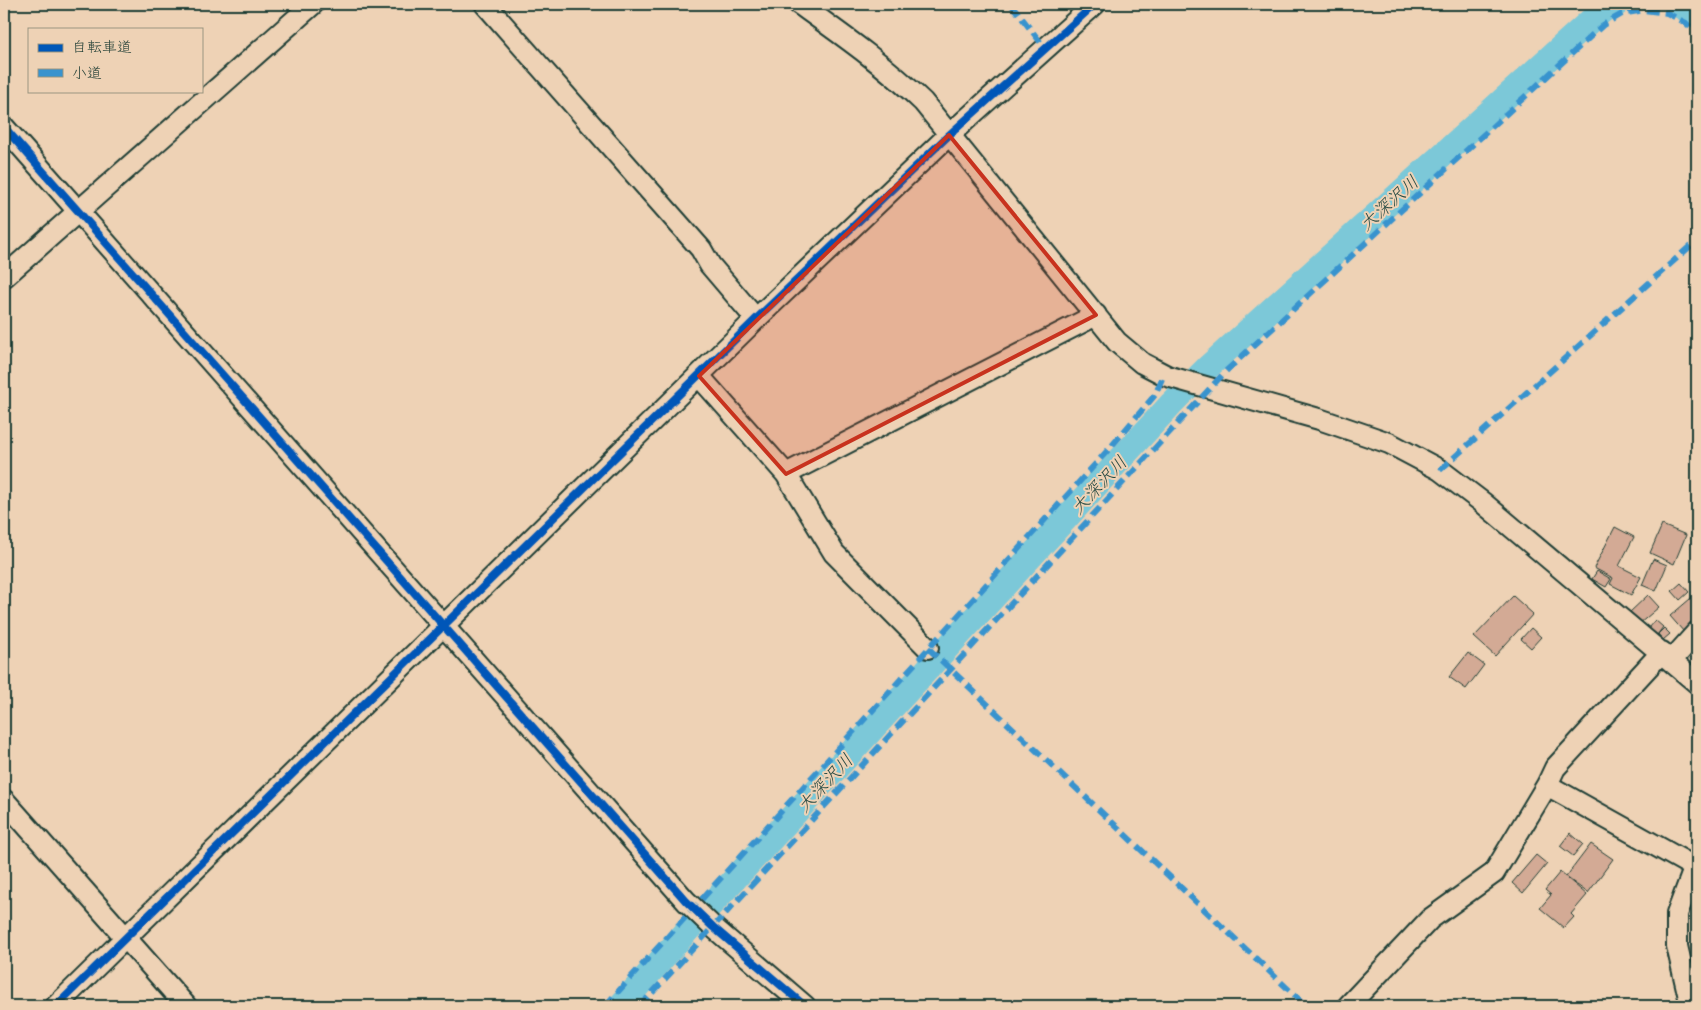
<svg xmlns="http://www.w3.org/2000/svg" width="1701" height="1010" viewBox="0 0 1701 1010" font-family="Sriracha,'Klee One',sans-serif">
<rect width="100%" height="100%" fill="#eed2b5"/>
<filter id="ink" filterUnits="userSpaceOnUse"><feTurbulence type="fractalNoise" baseFrequency=".02" numOctaves="2"/><feDisplacementMap in="SourceGraphic" scale="10" xChannelSelector="R" yChannelSelector="G"/><feConvolveMatrix kernelMatrix="1 2 1 2 8 2 1 2 1" color-interpolation-filters="sRGB"/></filter>
<g filter="url(#ink)">
<g fill="none" stroke-linecap="round" stroke-linejoin="round">
<!-- river -->
<path stroke="#7bc8d8" stroke-width="25" d="M1677 4 1697 16
M620 1006 686 932 1172 403 1207 368 1590 21 1605 9 1617 4"/>
</g>
<!-- building -->
<path fill="#d3aa95" stroke="#1f3d34" d="M1662 525 1686 535 1674 564 1650 553Z
M1615 527 1634 537 1619 566 1641 577 1631 595 1610 584 1613 578 1594 568Z
M1653 559 1667 565 1656 591 1642 585Z
M1597 571 1611 579 1606 587 1592 579Z
M1681 583 1689 592 1680 600 1672 591Z
M1697 593V621L1684 632 1670 616Z
M1648 595 1659 607 1639 624 1629 613Z
M1513 596 1533 614 1495 656 1474 637Z
M1655 620 1663 627 1657 635 1648 628Z
M1531 628 1541 637 1531 648 1521 639Z
M1664 628 1670 634 1663 640 1658 634Z
M1468 653 1484 665 1466 689 1449 677Z
M1570 833 1583 844 1573 856 1560 846Z
M1591 844 1613 859 1588 893 1566 877Z
M1536 855 1547 864 1523 893 1512 883Z
M1560 872 1587 895 1571 914 1574 917 1564 928 1540 908 1551 895 1545 890Z"/>
<g fill="none" stroke-linecap="round" stroke-linejoin="round">
<defs>
<path id="minor" d="M485 4 701 249 710 265 756 319
M799 4C842 35 885 65 923 102L1117 342 1142 363 1167 376 1319 419 1389 443 1440 470 1482 502 1697 683
M4 127 686 901 713 927 805 1006
M4 277 313 4
M699 376 786 474 834 553 928 648
M786 474 1096 315
M1671 661 1697 632
M1547 785 1694 867
M4 800 186 1006
M56 1006 756 319 949 135 1095 4
M1348 1006 1430 919 1494 873 1547 785 1555 768 1662 652
M1691 1006 1677 946V914L1697 861"/>
</defs>
<!-- minor casing -->
<use href="#minor" stroke="#1f3d34" stroke-width="24"/>
<!-- minor -->
<use href="#minor" stroke="#eed2b5" stroke-width="20"/>
<!-- quiet -->
<path stroke="#3993ce" stroke-width="6" stroke-dasharray="12 6" stroke-linecap="butt" d="M1011 4 1045 48
M1440 470 1697 240
M928 648 1306 1006
M605 1006 1109 449 1155 395 1164 374
M640 1006 1226 371 1603 25 1622 14 1644 10 1667 13 1686 23 1697 34"/>
<defs>
<path id="cycleway" d="M4 127 686 901 713 927 805 1006
M56 1006 756 319 949 135 1095 4"/>
</defs>
<!-- cycleway casing -->
<use href="#cycleway" stroke="#eed2b5" stroke-width="11"/>
<!-- cycleway -->
<use href="#cycleway" stroke="#0057b8" stroke-width="8"/>
</g>
</g>
<!-- marked area -->
<path fill="#c8321e" fill-opacity="0.2" stroke="#c8321e" stroke-width="4" stroke-linejoin="round" d="M949 135 1096 315 786 474 699 376Z"/>
<g text-anchor="middle" stroke-width="4" stroke-linejoin="round" paint-order="stroke">
<!-- water labels -->
<g font-size="18" font-style="italic" fill="#284b44" stroke="#eed2b5">
<text transform="translate(1389 203) rotate(-42)" y="6">大深沢川</text>
<text transform="translate(1099 485) rotate(-47)" y="6">大深沢川</text>
<text transform="translate(825 783) rotate(-47)" y="6">大深沢川</text>
</g>
</g>
<!-- margin -->
<rect width="1701" height="1010" fill="none" stroke="#eed2b5" stroke-width="20"/>
<rect x="10" y="10" width="1681" height="990" fill="none" stroke="#1f3d34" stroke-width="2" filter="url(#ink)"/>
<!-- legend -->
<rect x="28" y="28" width="175" height="65" fill="#eed2b5" stroke="#9b9681"/>
<rect x="38" y="44" width="25" height="8" fill="#0057b8" stroke="#9b9681"/>
<text x="72" y="52" font-size="15" fill="#1f3d34">自転車道</text>
<rect x="38" y="69" width="25" height="8" fill="#3993ce" stroke="#9b9681"/>
<text x="72" y="78" font-size="15" fill="#1f3d34">小道</text>
</svg>
